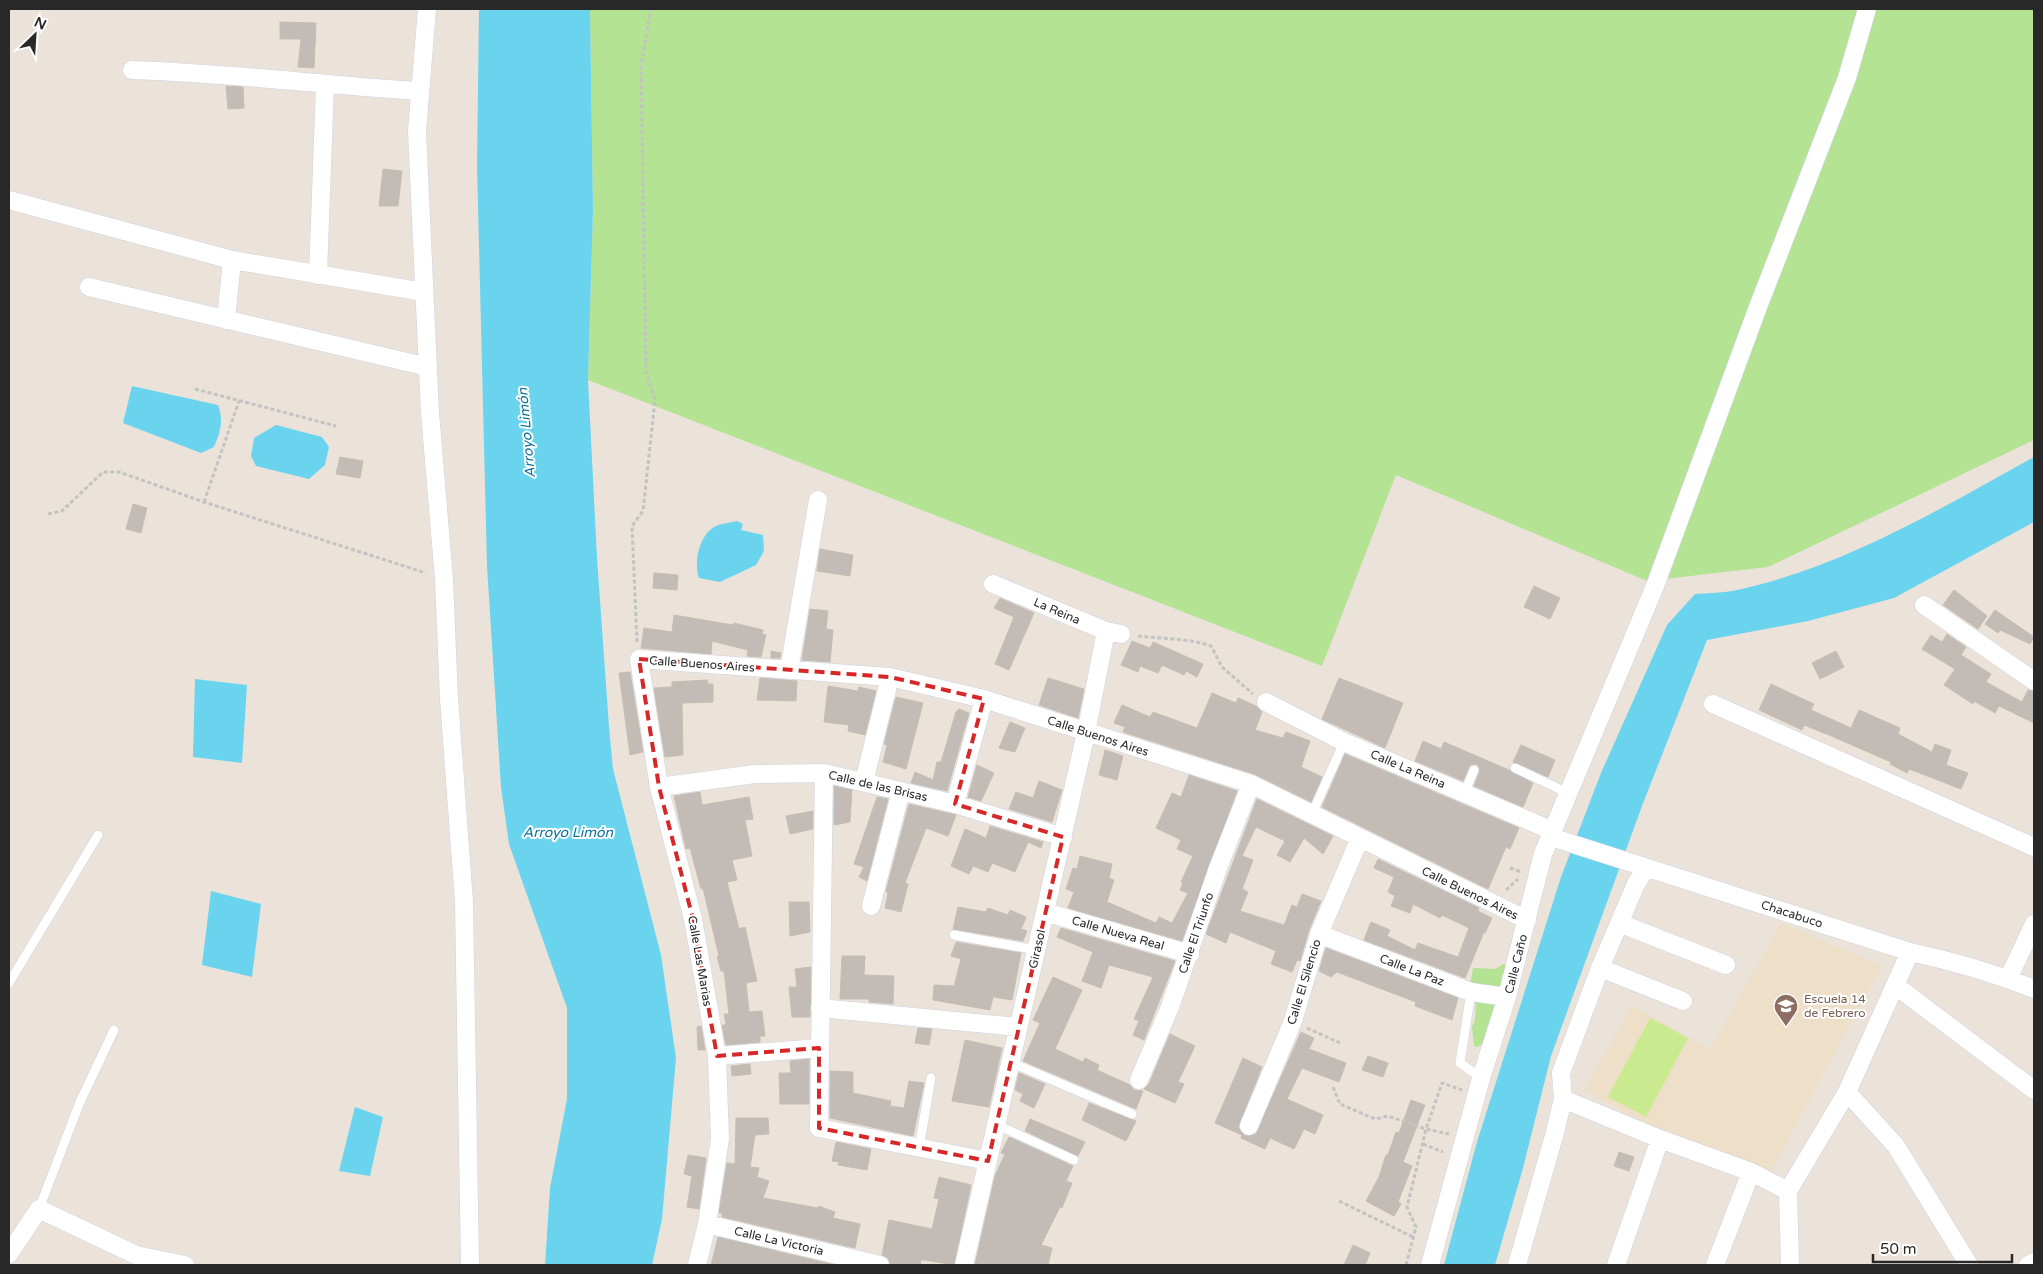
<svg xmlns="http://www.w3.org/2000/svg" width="2043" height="1274" viewBox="0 0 2043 1274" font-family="'Varela Round',sans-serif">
<rect width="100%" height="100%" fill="#ebe2d9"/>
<!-- education -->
<path fill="#eddfc8" d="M1781 923 1882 966 1770 1173 1642 1122 1584 1090 1632 1005 1710 1049Z"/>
<!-- green -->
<path fill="#b4e394" d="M590 9H2034V440L1768 567 1647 581 1396 475 1322 666 588 380 593 210Z
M1503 964 1509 965 1501 977 1504 989 1466 984 1471 980 1473 968 1495 969Z
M1476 1000 1498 1004 1485 1042 1478 1047 1474 1046 1472 1027 1475 1020Z"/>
<!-- pitch -->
<path fill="#caea8f" d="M1650 1018 1688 1038 1646 1117 1608 1097Z"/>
<!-- water -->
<path fill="#6ad4ef" d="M479 9H590L593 210 588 380 597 558 609 727 613 769 661 955 676 1058 662 1219 652 1265H545L550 1188 567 1099V1008L509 844 501 787 487 566 477 166Z
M132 386 218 405C224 421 220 433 214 447L201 453 123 423Z
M276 425 322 437 329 447 325 465 309 479 256 466 251 456 254 438Z
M2034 457V522L1894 598 1808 621 1707 640 1642 806 1551 1056 1523 1168 1495 1265H1444L1477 1142 1561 877 1601 773 1667 625 1695 594C1709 593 1724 593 1737 590 1843 567 1940 509 2034 457Z
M737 521 743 524 741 530 763 535 764 551 756 565 720 582 699 578C694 564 698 541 710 530 716 524 728 523 737 521Z
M195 679 247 685 242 763 193 757Z
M211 891 261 904 252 977 202 965Z
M355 1107 383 1117 370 1176 339 1171Z"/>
<!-- building -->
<path fill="#c3bcb6" stroke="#c6beb3" d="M280 22 316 23 314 68 298 67 301 39H280Z
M226 86 243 87 244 108 228 109Z
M383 169 402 171 398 206H379Z
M340 457 363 461 360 478 336 474Z
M133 504 147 508 141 533 126 529Z
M820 549 853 555 850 576 817 571Z
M654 573 678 575 677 590 653 588Z
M1534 586 1560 598 1550 619 1524 607Z
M1954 590 1987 616 1978 629 1943 605Z
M1000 598 1034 613 1009 670 995 664 1014 617 994 608Z
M810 609 828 611 826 629 833 630 830 662 802 660Z
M1995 610 2034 637 2030 644 2000 630 1998 633 1985 624Z
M674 615 733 625 734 623 763 630 762 634 766 635 761 657 747 656 748 650 712 641 711 654 641 648 644 628 672 632Z
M1947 634 1966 647 1961 655 1991 674 1986 682 2022 702 2028 690 2034 691V723L1999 706 1995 713 1974 701 1973 704 1944 685 1955 669 1922 649 1931 635 1942 642Z
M1132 641 1150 648 1153 642 1203 664 1197 677 1186 671 1184 675 1162 665 1158 673 1140 666 1138 672 1121 665Z
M771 651 781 653 780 658H771Z
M1836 651 1844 667 1820 679 1812 663Z
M630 672 643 752 630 755 619 673Z
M760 678 797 681 796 701 757 700Z
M1048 678 1084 689 1078 718 1039 705Z
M1339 678 1403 703 1385 748 1322 719Z
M708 680 707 684H713V702L682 703 683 755 665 757 654 688 672 687V682Z
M1771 684 1814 704 1811 710 1851 728 1859 710 1900 728 1898 734 1932 752 1935 744 1951 750 1946 765 1968 773 1961 789 1909 769 1907 773 1890 764 1891 762 1829 735 1804 725 1802 730 1759 710Z
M828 686 858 691 859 687 876 691 865 735 848 731 849 725 824 722Z
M1212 693 1236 703 1238 698 1256 706 1262 712 1255 730 1283 738 1286 732 1310 741 1301 767 1322 777 1311 802 1254 774 1123 732 1125 727 1114 723 1122 705 1150 717 1153 712 1197 728Z
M896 697 923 703 906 769 883 762 887 745 884 744Z
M959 709 969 713 947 791 911 783 915 772 933 780 937 762H941L956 712Z
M1010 722 1025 728 1015 752 999 748Z
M1423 741 1441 749 1444 742 1509 770 1533 783 1523 807 1474 786 1480 770 1477 764 1470 765 1463 781 1415 761Z
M1521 745 1555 760 1548 777 1513 762Z
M1105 750 1123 756 1117 780 1099 775Z
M1345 754 1519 828 1510 849 1506 847 1488 889 1322 807Z
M977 765 994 773 981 801 968 797Z
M1189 775 1237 791 1182 941 1068 908 1074 892 1066 889 1073 868 1077 869 1080 856 1112 864 1109 878 1114 880 1107 902 1156 923 1159 917 1172 923 1188 893 1180 890 1183 883 1181 882 1193 856 1177 849 1181 840 1156 828 1172 793 1181 797Z
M1039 781 1062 790 1052 822 1009 809 1016 792 1033 798Z
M834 786 852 790 850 822 834 825Z
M700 792 702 805 749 797 753 819 745 820 752 856 732 860 737 880 727 882 739 929 745 927 757 981 746 983 749 1012 762 1011 765 1036H760V1042L726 1045 722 1025H726L724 1014H729L724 971H721L717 957 719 956 703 888 701 889 690 848 686 849 674 796Z
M877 797 888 799 867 881 859 877 864 867 854 864Z
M1257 799 1333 836 1323 854 1304 838 1290 862 1277 855 1285 841 1256 827 1242 856 1253 860 1242 889 1248 892 1240 911 1284 925 1292 905 1297 907 1302 894 1321 901 1309 930 1300 961 1297 960 1292 972 1271 964 1276 951 1230 932 1226 943 1206 934Z
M909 804 956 815 948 836 926 828 905 883 908 884 901 912 885 908 888 894 886 891Z
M813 811V829L790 834 786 816Z
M990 826 1043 842 1041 848 1028 842 1015 872 992 863 988 872 973 866 969 874 951 866 965 829 986 838Z
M1378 859 1479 908 1478 911 1492 918 1485 933 1484 932 1465 978 1364 940 1371 922 1390 930 1387 936 1415 950 1418 943 1458 957 1469 928 1442 915 1440 918 1413 904 1410 913 1391 906 1395 896 1388 892 1394 877 1374 868Z
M789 902H809L810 932 790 936Z
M958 907 986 912 988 908 1008 915 1010 910 1026 917 1021 929 1027 931 1023 941 953 929Z
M1061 928 1175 961 1144 1040 1133 1035 1139 1021 1134 1019 1153 977 1109 965 1101 988 1082 981 1093 952 1057 937Z
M956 942 1021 953 1012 1000 993 997 990 1010 933 1000 934 985 954 986 961 959 951 956Z
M1326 948 1458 998 1452 1020 1415 1006 1416 1002 1337 972 1331 977 1319 971Z
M842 956H865L864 975 894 976 893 1004 869 1002V999H840Z
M811 967 810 1017H792L789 987H797L795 969Z
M1053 977 1082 990 1055 1049 1083 1062 1085 1058 1099 1065 1097 1070 1130 1085 1134 1090 1143 1091 1136 1109 1023 1061 1040 1023 1033 1020Z
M701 1026 705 1050H698L697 1027Z
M918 1028 932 1029 929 1045 915 1043Z
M1301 1032 1314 1038 1309 1049 1346 1063 1339 1082 1302 1068 1287 1099 1323 1115 1315 1134 1304 1129 1294 1149 1270 1138 1265 1149 1241 1138 1242 1135 1215 1123 1243 1058 1262 1067 1238 1127 1245 1136 1256 1134Z
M1170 1034 1195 1046 1178 1082 1184 1084 1175 1103 1144 1089 1149 1084Z
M965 1040 1002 1048 989 1107 952 1101Z
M1368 1056 1388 1063 1383 1077 1362 1070Z
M809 1059V1104H780L779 1073H791L790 1061Z
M750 1064 751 1074 732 1076 731 1066Z
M830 1071 853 1072V1093L891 1101 890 1106 904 1108 909 1081 924 1083 913 1136 830 1118Z
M1019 1073 1045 1084 1034 1108 1020 1101 1023 1094 1015 1090Z
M1411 1100 1425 1105 1403 1162 1412 1166 1398 1202 1401 1204 1394 1216 1366 1201 1379 1177 1386 1155H1388L1396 1132 1399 1133Z
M1089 1103 1136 1121 1126 1141 1082 1120Z
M736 1118H768L769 1134 755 1135 750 1167 759 1168 757 1177 769 1181 763 1198 818 1208 819 1206 835 1212 833 1218 860 1224 855 1248 722 1217V1213H719L727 1163 735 1164Z
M1030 1119 1085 1142 1078 1156 1025 1131Z
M1009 1137 1073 1166 1066 1181 1072 1183 1062 1208 1060 1207 1041 1245 1052 1248 1048 1265H975L995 1176 1005 1154 1001 1153Z
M836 1142 871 1149 867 1170 838 1165 839 1162 832 1161Z
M1619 1152 1634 1157 1629 1171 1614 1166Z
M688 1155 706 1158 699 1209 687 1207 692 1176 684 1174Z
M939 1177 971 1185 954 1265 925 1260H921L920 1265H890L888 1258 882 1255 889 1220 932 1229 939 1199 934 1198Z
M718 1237 835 1265H711Z
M1353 1245 1370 1253 1365 1265H1344Z"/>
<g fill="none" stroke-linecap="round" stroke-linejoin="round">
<defs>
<path id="lane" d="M1515 768 1570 794
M1465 792 1474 770
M1312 814 1344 742
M954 935 1037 950
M9 983 98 835
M1471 992 1460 1063 1481 1078
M1012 1063 1132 1114
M997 1125 1074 1160
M919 1148 931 1078
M39 1209 80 1102 114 1030"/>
<path id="street" d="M427 9 417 131 430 413 444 579 449 699 464 902 470 1265
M132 70C228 73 323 85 419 91
M9 200 232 260 424 292
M318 275 325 85
M89 287 428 367
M226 320 232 260
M993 584 1106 631 1121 634
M1924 605 2034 681
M789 670 818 500
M1266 702 1344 742 1553 831
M1713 704 2034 847
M824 773 819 1128 988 1161
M864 782 890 677
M659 787 755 774 824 773 955 804 1063 837
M955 804 984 699
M1551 837 1910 952C1952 961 1994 973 2034 989
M871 906 901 791
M1045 912 1190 954
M1619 923 1726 965
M1319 934 1471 992 1507 997
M1600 968 1683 1001
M2008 979 2034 924
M1896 986 2034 1090
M820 1008 1018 1027
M717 1056 819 1048
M1139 1080 1170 1007 1218 868 1251 784
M1847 1092 1896 1146 1969 1265
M1563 1099 1660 1139 1751 1172 1788 1191
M1249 1126 1293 1021 1319 934 1360 838
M707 1224 880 1265
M9 1254 39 1209 136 1255 185 1265
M697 1265 707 1224 720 1139 717 1056 693 919 659 787 639 659 890 677 984 699 1251 784 1527 920
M964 1265 1086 733 1106 631
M1430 1265 1481 1078 1507 997 1543 854 1655 586 1758 307 1847 78 1867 9
M1517 1265 1554 1136 1563 1099 1561 1073 1600 968 1636 884 1646 868
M1616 1265 1660 1139
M1715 1265 1751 1172
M1790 1265 1788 1191 1847 1092 1910 952
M2028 1265 2034 1262"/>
</defs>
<!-- lane casing -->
<use href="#lane" stroke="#ced3e2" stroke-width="10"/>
<!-- street casing -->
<use href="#street" stroke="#ced3e2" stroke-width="19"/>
<!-- path -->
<path stroke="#c3c3c3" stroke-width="3" stroke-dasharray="4 2.5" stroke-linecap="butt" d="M195 389 336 426
M204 502 239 401
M48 514 62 511 103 472H119L204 502 426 573
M1138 636C1162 639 1189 638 1211 646L1222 667 1253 694
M637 642 632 526 643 511 655 400 646 371 641 66 651 9
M1510 868 1521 872
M1506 890 1518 879
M1307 1028 1340 1043
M1333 1087 1340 1104 1375 1119 1388 1116 1426 1129 1449 1134
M1423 1144 1443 1152
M1339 1201 1415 1238
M1406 1265 1416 1227 1407 1207 1426 1129 1442 1083 1462 1090"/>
<!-- lane -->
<use href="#lane" stroke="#fff" stroke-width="9"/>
<!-- street -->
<use href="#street" stroke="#fff" stroke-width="18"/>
</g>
<!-- marked area -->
<path fill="none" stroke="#d62828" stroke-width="4" stroke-dasharray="10 6" stroke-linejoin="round" d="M639 659 890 677 984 699 955 804 1063 837 988 1161 819 1128V1048L717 1056 693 919 659 787Z"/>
<!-- icons -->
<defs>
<symbol id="school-pin" viewBox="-11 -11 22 30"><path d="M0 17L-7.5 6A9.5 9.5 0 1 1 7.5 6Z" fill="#8d6e63" stroke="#fff"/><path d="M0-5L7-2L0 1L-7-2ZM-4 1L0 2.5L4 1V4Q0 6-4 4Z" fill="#fff"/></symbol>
</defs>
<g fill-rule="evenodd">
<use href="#school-pin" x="1772" y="992" width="28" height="38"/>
</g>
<g text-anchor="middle" stroke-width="4" stroke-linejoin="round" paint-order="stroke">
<!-- street labels -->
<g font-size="12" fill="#282828" stroke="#fff">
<text transform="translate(1057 611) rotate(23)" y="4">La Reina</text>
<text transform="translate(702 664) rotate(4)" y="4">Calle Buenos Aires</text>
<text transform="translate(1098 736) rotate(18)" y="4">Calle Buenos Aires</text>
<text transform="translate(1408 769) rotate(23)" y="4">Calle La Reina</text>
<text transform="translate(878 786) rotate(13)" y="4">Calle de las Brisas</text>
<text transform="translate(1470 893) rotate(26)" y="4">Calle Buenos Aires</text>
<text transform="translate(1792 914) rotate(18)" y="4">Chacabuco</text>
<text transform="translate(1118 933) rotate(16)" y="4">Calle Nueva Real</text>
<text transform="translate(1196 933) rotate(-71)" y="4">Calle El Triunfo</text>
<text transform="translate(1037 949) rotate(-77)" y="4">Girasol</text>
<text transform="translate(700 961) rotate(80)" y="4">Calle Las Marias</text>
<text transform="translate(1516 964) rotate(-76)" y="4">Calle Caño</text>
<text transform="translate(1412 970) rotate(21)" y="4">Calle La Paz</text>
<text transform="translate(1304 982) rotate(-73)" y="4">Calle El Silencio</text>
<text transform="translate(779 1241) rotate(13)" y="4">Calle La Victoria</text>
</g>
<!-- education labels -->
<g font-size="12" fill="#785e54" stroke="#fff" text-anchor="start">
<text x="1804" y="1003">Escuela 14<tspan x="1804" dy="14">de Febrero</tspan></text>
</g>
<!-- water labels -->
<g font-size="14" font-style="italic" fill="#0b7198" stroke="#fff">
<text transform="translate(526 433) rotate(-95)" y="5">Arroyo Limón</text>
<text x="568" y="837">Arroyo Limón</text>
</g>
</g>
<!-- border -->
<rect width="2043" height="1274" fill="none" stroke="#282828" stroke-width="20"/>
<!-- north arrow -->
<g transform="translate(35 35) rotate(25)" stroke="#ffffff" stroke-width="4" paint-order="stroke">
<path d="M0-4L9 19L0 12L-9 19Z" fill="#282828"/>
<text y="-8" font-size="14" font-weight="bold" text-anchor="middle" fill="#282828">N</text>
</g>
<!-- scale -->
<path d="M1873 1254v8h139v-8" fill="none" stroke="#282828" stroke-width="2.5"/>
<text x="1880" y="1254" font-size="15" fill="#282828" stroke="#ffffff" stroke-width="4" paint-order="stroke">50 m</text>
</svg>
